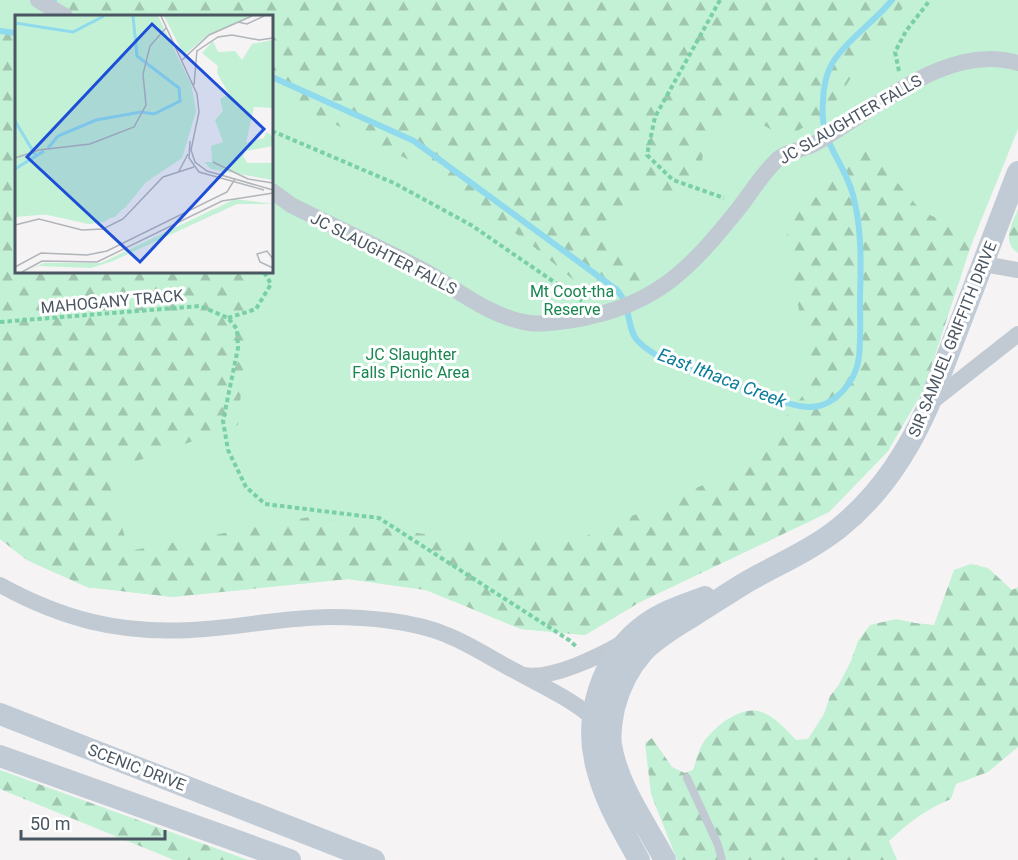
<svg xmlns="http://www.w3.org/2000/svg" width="1018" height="860" viewBox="0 0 1018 860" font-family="Roboto,sans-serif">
<defs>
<pattern id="forest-firs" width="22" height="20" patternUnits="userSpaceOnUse" patternTransform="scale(1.5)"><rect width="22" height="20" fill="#c3f1d5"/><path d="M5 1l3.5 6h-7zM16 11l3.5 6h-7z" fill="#a0c6b0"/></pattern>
</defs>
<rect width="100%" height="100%" fill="#f5f3f3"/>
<!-- green -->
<path fill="#c3f1d5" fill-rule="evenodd" d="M0 0H1018V129L888 451 829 512 640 602 585 635 521 629 426 590 348 579 172 597 87 587 27 560 0 539ZM16 16H272V272H16Z"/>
<!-- forest -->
<path fill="url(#forest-firs)" d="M57 0H910L879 35 830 110 796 132 779 134 749 117 732 118 704 143 702 162 696 185 676 200 646 195 604 222 603 242 651 273 629 288 588 292 534 247 428 169 272 94V16H77Z
M0 23 16 26V272H252L238 425 106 472 129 551 309 517 485 543 586 536 719 478 784 419 808 389 810 359 784 242 806 190 867 146 922 212 975 233 924 389 888 451 829 512 640 602 585 635 521 629 426 590 348 579 172 597 87 587 27 560 0 539Z
M1018 209V253C1001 242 1012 224 1018 209Z
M971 564 988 568 1012 590 1018 587V747L988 772 956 784 951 799C926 809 908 823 889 841L897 860H677L651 794 645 743 652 738 672 767 685 773 693 770C696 762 698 751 703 743 713 728 738 707 758 711 773 714 786 730 796 740L808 739 824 714 830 696 838 686 851 661 858 641 870 625 896 619 915 623 934 625 954 570Z
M0 770 248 860H174L0 789Z"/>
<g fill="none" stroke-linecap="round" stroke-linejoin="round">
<!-- stream -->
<path stroke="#90daee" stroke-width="6" d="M47 16 54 0
M0 31 16 33
M272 77 414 141 617 290C620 294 623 298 625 302 629 313 629 331 637 340 662 368 729 380 765 395 779 401 793 406 808 407 834 408 856 382 859 357 861 338 860 318 860 298 861 265 862 228 853 195 843 158 819 144 823 102 823 90 826 73 833 62 846 41 875 21 892 0"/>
<!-- path -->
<path stroke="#7ad0a6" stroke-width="4" stroke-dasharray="4.5 3" stroke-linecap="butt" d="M720 0 655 117 647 155 673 180 724 198
M899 71 895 52 906 31 930 0
M272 131 394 183 471 225 582 301
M228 318 256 309 271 284 264 272
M0 322 200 306 228 318 237 329 238 348 223 421 228 450 246 487 265 504 379 518 569 640 578 648"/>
<!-- lane -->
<path stroke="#c1cad2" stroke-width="8" d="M687 778 718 845 722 860"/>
<!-- street -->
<path stroke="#c1cad2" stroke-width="16" d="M38 0 65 16
M272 191 291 205C335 227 381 248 425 271 458 290 490 317 529 323 544 325 577 320 592 316 660 301 693 265 735 213 750 195 760 176 777 160 786 151 803 150 814 144 873 112 946 41 1018 63
M984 264 1018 270
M929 404 1018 334
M0 585C62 619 119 634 191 630 238 628 284 617 331 617 366 617 415 621 447 635 472 645 495 661 519 673 544 687 571 699 593 718
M524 675C552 680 600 656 624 642"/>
<!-- secondary -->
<path stroke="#c1cbd6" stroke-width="22" d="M0 714 374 860
M0 756 290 860
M639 860C624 832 606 803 598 772 582 719 600 657 646 624 664 611 684 605 705 597
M665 860C646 824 617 785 611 745 609 732 612 720 614 708 619 688 629 668 643 652 656 638 674 628 691 617 709 606 727 594 745 583 776 565 810 551 839 528 879 496 909 450 929 404L1018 172"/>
</g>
<g text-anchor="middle" stroke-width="6" stroke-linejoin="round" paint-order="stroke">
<!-- street labels -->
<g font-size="16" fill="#4a5661" stroke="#fff">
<text transform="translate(850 119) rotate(-30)" y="6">JC SLAUGHTER FALLS</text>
<text transform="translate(384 253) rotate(27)" y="6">JC SLAUGHTER FALLS</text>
<text transform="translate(112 301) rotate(-5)" y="6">MAHOGANY TRACK</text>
<text transform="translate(952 339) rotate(-68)" y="6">SIR SAMUEL GRIFFITH DRIVE</text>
<text transform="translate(137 767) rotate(21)" y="6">SCENIC DRIVE</text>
</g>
<!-- park labels -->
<g font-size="16" fill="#17864f" stroke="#fff">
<text x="572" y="297">Mt Coot-tha<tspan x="572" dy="18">Reserve</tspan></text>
<text x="411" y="360">JC Slaughter<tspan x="411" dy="18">Falls Picnic Area</tspan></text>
</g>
<!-- water labels -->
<g font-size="18" font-style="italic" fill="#0c7c9b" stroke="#fff">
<text transform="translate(722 378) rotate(21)" y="6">East Ithaca Creek</text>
</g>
</g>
<!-- overview -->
<g transform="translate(15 15)">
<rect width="258" height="258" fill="#f5f3f3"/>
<path d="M0 1H143L176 69 181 96 167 143 131 167 100 202 74 209 36 199 0 202Z" fill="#c3f1d5"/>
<path d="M0 1H121L128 47 125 56 117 61 121 74 115 90H128L122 101 87 107 30 133 0 141ZM149 1H237L193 20 169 40ZM258 25V93L239 92 231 128 249 123 251 117 258 121V131L231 136 228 141 232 148H258V165L196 154 189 147H197L196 131 208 127 200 105 208 96 205 84 214 79 202 58 203 51 187 38 198 26 203 37 220 36 227 45 237 29ZM162 43 176 69 181 96 167 143 131 167 111 192 89 207 74 209 19 197 0 202V152L27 136 79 142 97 163 87 186 100 192 118 165 154 131 163 106 162 84 140 69 136 60 137 46ZM220 184 258 189H222L98 246 76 253 24 251 9 257 29 248H86Z" fill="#c3f1d5"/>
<path fill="none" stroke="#90daee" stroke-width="3" d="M0 8 58 17 89 1M0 106 21 141M33 133 43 121 81 105 126 97 139 99 165 86 164 73 122 41 118 1M0 154 29 136"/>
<path fill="none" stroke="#b1b4b9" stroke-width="1.5" d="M146 1 182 79 184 97 176 135 180 147 192 156 258 175M223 7 232 9 249 1M182 36 203 22 217 20 244 25 258 23M167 45 194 20 237 1M179 70 182 35M175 126 174 143 184 157 249 175M0 143 24 135 75 129 119 112 131 90 128 59 135 31 151 13M198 147 233 164 258 168M164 156 173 139M0 210 24 204 67 215 88 214 108 204 148 162 179 152M258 244 252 236 242 239 245 247 258 253M0 252 26 238 72 240 92 236 212 177 220 164M7 257 27 246 82 247 207 186 258 178"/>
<path fill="#1d4ed8" fill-opacity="0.15" stroke="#1d4ed8" stroke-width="3" d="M137 9 249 114 125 247 12 142Z"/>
<rect width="258" height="258" fill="none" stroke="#4a5661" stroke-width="3"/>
</g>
<!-- scale -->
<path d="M21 830v9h144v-9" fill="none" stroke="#4a5661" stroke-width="3"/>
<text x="30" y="830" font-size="18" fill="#4a5661" stroke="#ffffff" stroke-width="4.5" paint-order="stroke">50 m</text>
</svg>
